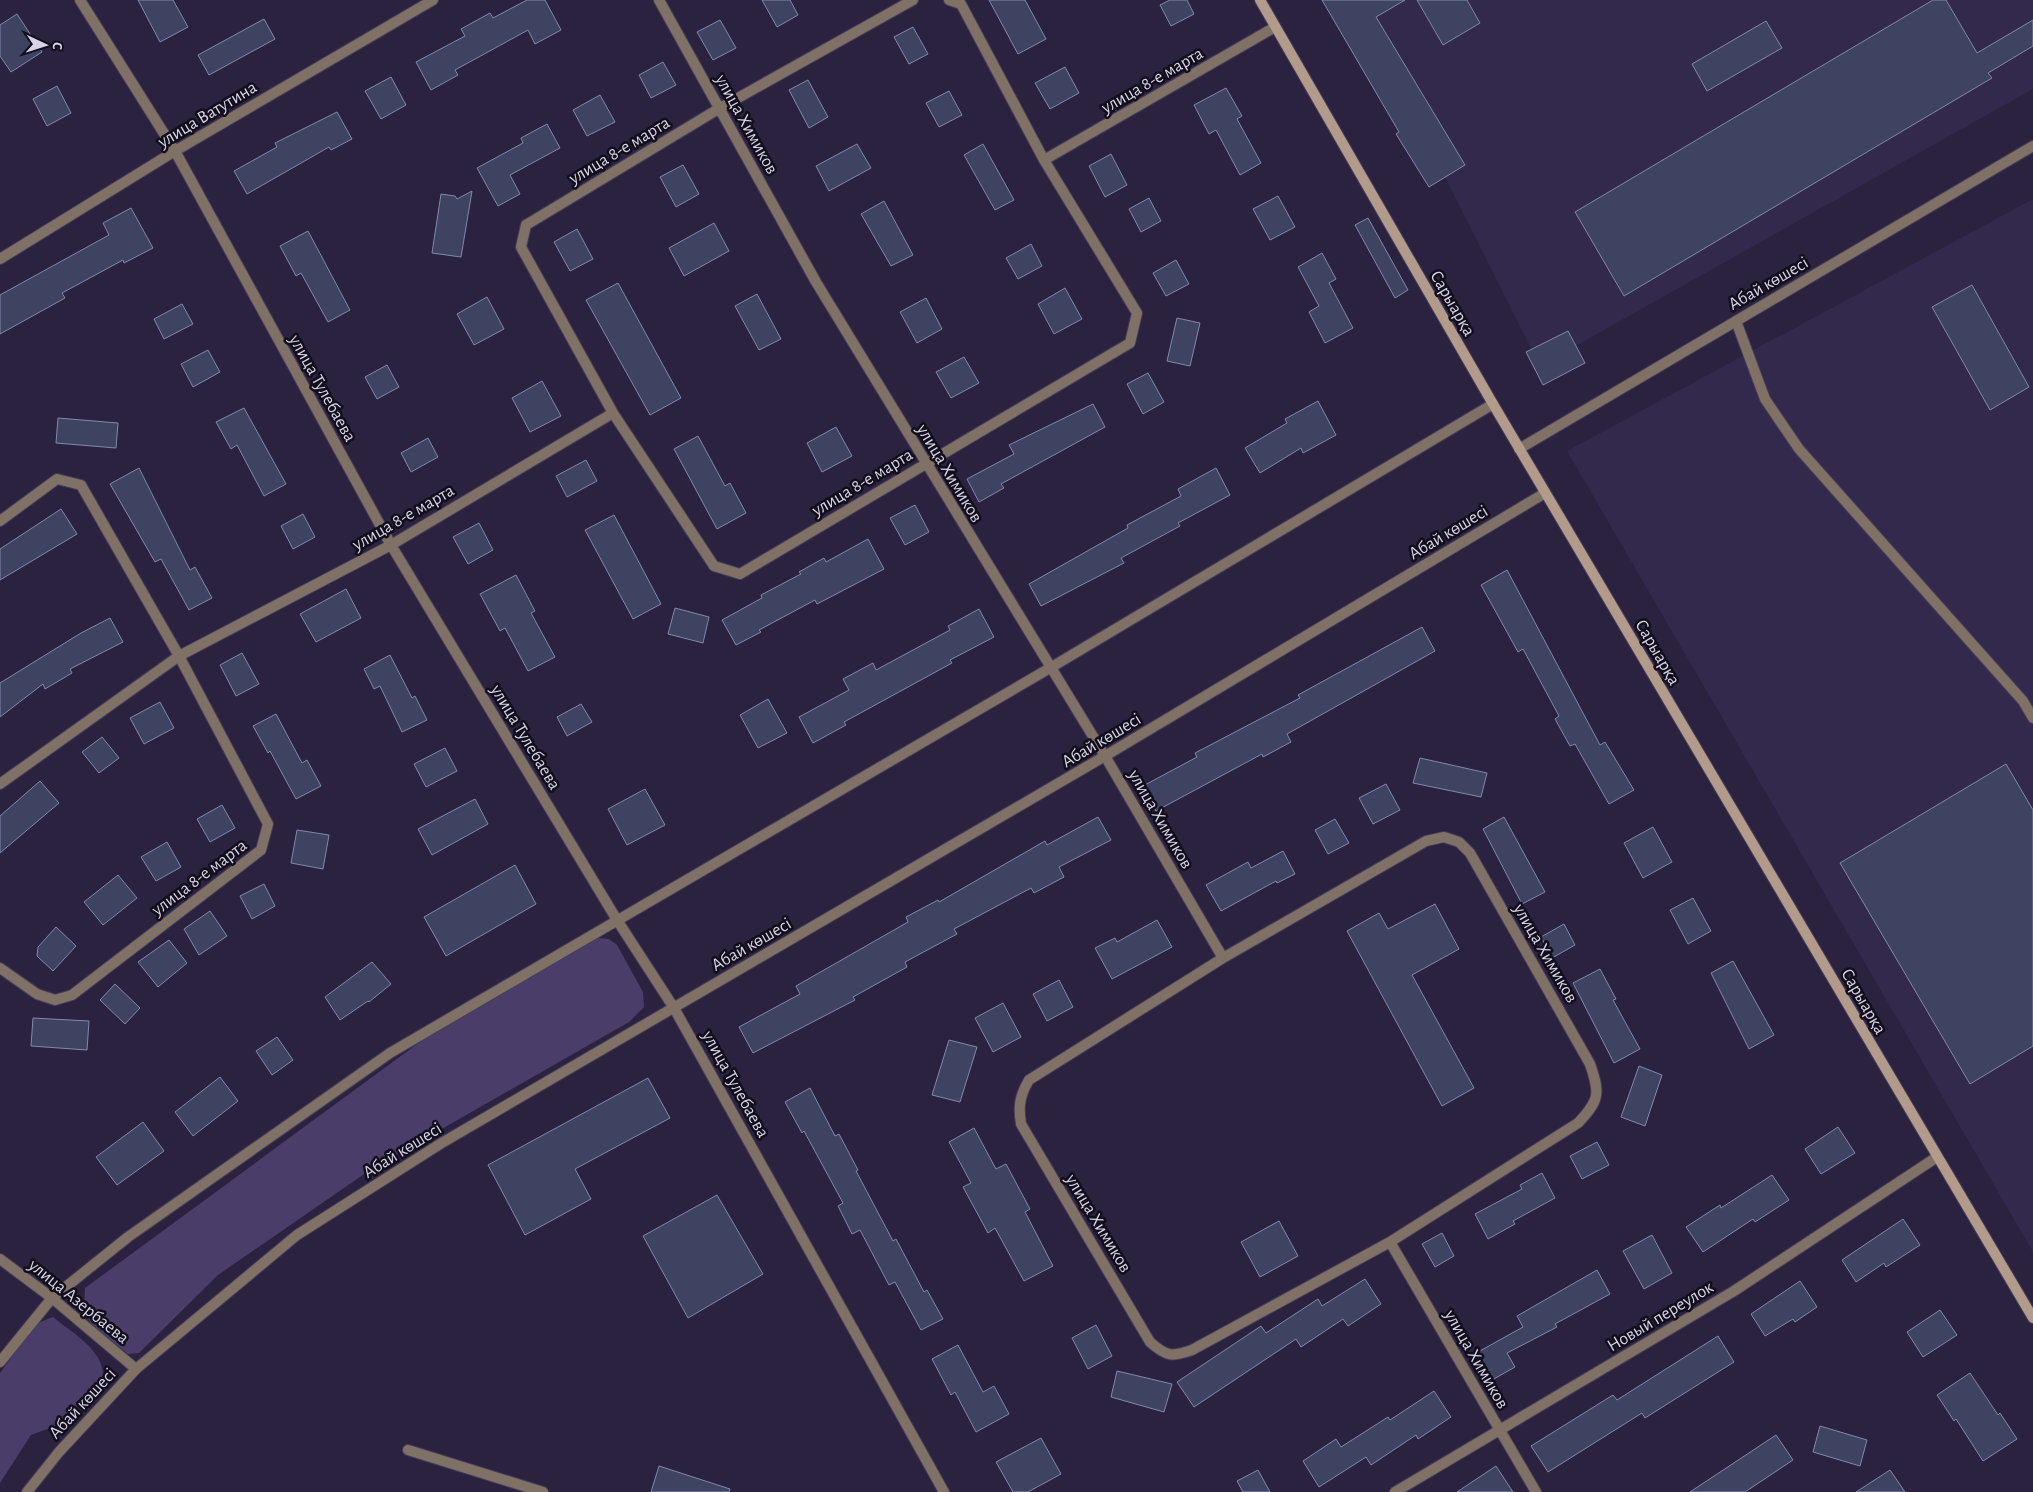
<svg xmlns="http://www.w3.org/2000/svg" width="2033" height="1492" viewBox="0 0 2033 1492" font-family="'Alegreya Sans',sans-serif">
<rect width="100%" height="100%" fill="#2a223f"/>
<!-- built -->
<path fill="#33294c" d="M1356 0H2033V89L1540 366Z
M2033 199V1252L1567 451Z"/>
<!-- green -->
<path fill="#4a3d6a" d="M597 938 609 939 617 945 643 992 644 1007 629 1022 370 1170 218 1275 139 1353 128 1354 92 1326 84 1310 85 1288 424 1039Z
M53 1317C71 1332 104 1350 103 1376L63 1423 31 1435 0 1483V1373L35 1324Z"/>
<!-- building -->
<path fill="#3e4362" stroke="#8289ac" d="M138 0H173L188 27 160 42Z
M527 0H545L561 30 535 44 528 30 455 70 458 75 431 90 416 62 465 36 461 29 490 13 493 18Z
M762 0H790L798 15 777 27Z
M989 0H1025L1046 39 1018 54Z
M1170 0H1187L1194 14 1171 26 1160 5Z
M1322 0H1405L1376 17 1465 165 1429 187 1396 134 1399 132Z
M1417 0H1467L1480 23 1443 45Z
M1933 0H1946L1977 53 2033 20V46L1988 73 1992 78 1624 296 1575 212Z
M17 14 42 52 11 72 0 56V25Z
M264 19 275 39 209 75 198 55Z
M720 20 736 48 713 60 697 32Z
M1766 21 1782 48 1707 91 1692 64Z
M913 27 928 54 909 64 894 37Z
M663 62 676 85 651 98 639 75Z
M1065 67 1079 93 1050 109 1035 83Z
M391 77 406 105 381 119 365 91Z
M808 80 828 117 809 128 789 90Z
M57 86 71 113 47 126 33 99Z
M1226 88 1242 116 1237 119 1261 163 1240 175 1216 130 1209 134 1194 105Z
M949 91 962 115 939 127 926 103Z
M600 95 615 122 587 136 573 110Z
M337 112 352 139 331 150 329 147 247 194 234 171 277 147 275 143Z
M547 124 560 148 510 175 520 194 498 206 477 168 523 143 521 138Z
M857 144 871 168 829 191 816 166Z
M983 144 1014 200 995 210 964 155Z
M1111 154 1127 185 1105 197 1089 166Z
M683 165 699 194 676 207 660 177Z
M472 191 461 257 432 253 441 194 455 196 457 199Z
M1278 196 1295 227 1270 240 1253 209Z
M1149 198 1161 221 1141 232 1129 209Z
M884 201 913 255 891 266 861 214Z
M131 208 153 248 124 263 123 260 62 293 65 298 0 334V295L109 235 103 223Z
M1368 218 1408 290 1395 298 1355 225Z
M714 223 729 251 684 276 669 248Z
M577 229 593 259 570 271 554 242Z
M308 231 350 310 328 322 301 273 296 276 280 246Z
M1031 244 1042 266 1018 279 1006 258Z
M1322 253 1336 279 1329 283 1353 328 1325 343 1309 312 1319 306 1298 267Z
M1176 260 1189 284 1166 296 1153 273Z
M618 283 681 398 650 415 586 300Z
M1972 285 2029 387 1990 410 1932 307Z
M1065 288 1082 319 1054 334 1038 304Z
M757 294 781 339 759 350 735 306Z
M487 297 504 329 474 345 457 314Z
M926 298 942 329 917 343 900 312Z
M182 304 193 324 164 339 154 319Z
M1177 318 1200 323 1190 366 1167 361Z
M1568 331 1585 363 1543 385 1526 352Z
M208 350 220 372 193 387 181 364Z
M964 357 979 383 951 398 936 372Z
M387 365 399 387 377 399 365 377Z
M1148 373 1164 402 1143 414 1127 384Z
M542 381 561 416 530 432 512 398Z
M1318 401 1336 435 1303 453 1301 448 1260 473 1245 448 1287 423 1285 419Z
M1093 404 1105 427 1001 484 1004 488 979 502 967 479 1014 454 1009 445Z
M244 408 286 484 264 496 237 445 231 449 216 422Z
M58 418 118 423 116 448 56 443Z
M836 427 852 456 822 472 807 443Z
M698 436 725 486 730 483 746 513 717 529 674 449Z
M428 438 438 457 411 472 401 453Z
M586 460 597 481 567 497 556 476Z
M139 468 190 570 195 567 212 598 189 610 161 559 155 562 110 484Z
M1216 468 1230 495 1178 523 1180 526 1121 558 1124 563 1041 606 1029 584 1128 528 1127 525 1181 496 1178 489Z
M915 505 929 532 905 545 890 518Z
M61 509 77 534 0 580V549Z
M303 514 315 537 293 549 281 526Z
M614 515 661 604 633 619 585 530Z
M479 523 493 550 468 564 453 537Z
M868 539 884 569 817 604 815 600 759 630 761 632 736 645 722 620 762 598 761 595 801 574 799 572 824 558 826 562Z
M1507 570 1600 745 1605 742 1634 790 1609 804 1575 744 1570 746 1555 719 1559 716 1523 649 1518 652 1481 585Z
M516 575 535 611 531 613 555 657 528 671 505 628 500 631 480 594Z
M346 589 361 618 316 642 300 614Z
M675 608 709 617 703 643 668 634Z
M979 609 994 637 950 660 952 663 844 722 846 725 813 743 799 717 849 690 843 679 873 663 876 670 950 630 948 626Z
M110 618 123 642 70 669 72 673 45 689 43 684 0 717V683L81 633Z
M1422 627 1435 651 1287 734 1291 742 1263 757 1262 754 1156 811 1143 786 1197 757 1195 753 1300 698 1298 695Z
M242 653 259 684 236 696 220 665Z
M390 655 412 698 415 696 427 720 402 732 380 686 374 689 364 669Z
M768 699 787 733 758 748 740 715Z
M160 702 174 728 144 744 130 718Z
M581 704 592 722 567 736 557 717Z
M276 714 302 763 307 760 321 786 296 799 270 751 268 753 253 726Z
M102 737 119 758 99 773 82 752Z
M445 748 457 771 426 787 414 764Z
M1420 758 1487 773 1481 797 1413 783Z
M2006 764 2033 810V1046L1970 1084 1840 863Z
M40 781 59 803 0 853V816Z
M1386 784 1400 810 1373 824 1359 798Z
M645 789 665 825 627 845 608 809Z
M475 799 488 824 432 855 418 829Z
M222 805 235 828 210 842 197 819Z
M1098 817 1111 840 1059 867 1064 877 1034 893 1031 888 954 929 957 934 905 962 907 967 853 997 855 1000 753 1053 739 1027 800 994 796 986 908 922 906 917 938 900 939 902 1045 841 1047 845Z
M1504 817 1545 892 1522 904 1483 829Z
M1335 819 1349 843 1328 854 1315 830Z
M1653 827 1672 862 1643 878 1624 843Z
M297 830 329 835 323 869 291 863Z
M167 842 181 867 156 881 141 857Z
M1283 851 1295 874 1277 883 1276 881 1221 911 1206 885 1248 862 1251 868Z
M515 865 536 904 446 956 424 917Z
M118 875 137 898 103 925 84 902Z
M264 884 275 906 252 919 240 896Z
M1693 898 1711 931 1688 944 1670 910Z
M1435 904 1459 949 1412 975 1474 1088 1442 1106 1347 931 1379 913 1388 929Z
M210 911 227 936 199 955 184 929Z
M1157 920 1172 947 1112 979 1095 948 1115 938 1117 942Z
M1564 924 1575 945 1552 958 1541 937Z
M56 927 76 946 53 971 37 956 38 947Z
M169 940 187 963 158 987 138 962Z
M1733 961 1774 1035 1749 1049 1711 973Z
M372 962 391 984 369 1002 368 1001 340 1020 325 997Z
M1600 969 1616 999 1613 1000 1640 1049 1614 1063 1573 983Z
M1059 980 1073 1007 1047 1021 1033 994Z
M115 984 140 1008 125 1024 100 1000Z
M1003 1003 1021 1037 993 1052 975 1018Z
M33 1018 89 1021 87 1050 31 1046Z
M277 1037 293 1060 272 1075 256 1051Z
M949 1040 977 1047 960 1102 932 1095Z
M1639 1066 1662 1075 1645 1126 1621 1117Z
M220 1077 238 1101 193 1136 175 1112Z
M648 1078 670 1118 575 1169 591 1199 525 1235 488 1165Z
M810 1088 835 1136 839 1134 858 1170 856 1171 893 1241 896 1239 924 1292 927 1290 943 1319 921 1330 895 1282 889 1285 860 1230 852 1234 838 1206 843 1203 804 1131 802 1133 785 1102Z
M143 1122 164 1151 117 1185 96 1157Z
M1838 1127 1855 1153 1821 1174 1805 1149Z
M974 1128 996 1169 1006 1164 1030 1209 1025 1212 1053 1266 1024 1281 995 1228 988 1233 963 1187 971 1183 949 1142Z
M1597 1142 1609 1165 1582 1179 1570 1156Z
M1542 1173 1555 1198 1513 1221 1515 1224 1488 1239 1475 1214 1522 1189 1520 1185Z
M1772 1175 1789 1200 1755 1222 1753 1219 1703 1252 1686 1227 1720 1205 1721 1208Z
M717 1195 763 1274 688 1318 643 1236Z
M1903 1219 1920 1245 1886 1267 1884 1263 1856 1282 1842 1260Z
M1279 1221 1298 1256 1260 1277 1241 1242Z
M1442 1233 1454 1256 1435 1267 1422 1244Z
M1652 1235 1672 1273 1644 1289 1623 1251Z
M1597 1270 1610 1294 1555 1324 1557 1327 1507 1353 1515 1367 1492 1380 1478 1352 1523 1327 1517 1316Z
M1365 1279 1381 1304 1348 1326 1343 1319 1301 1347 1296 1339 1194 1407 1177 1382 1261 1326 1266 1333 1318 1299 1322 1306Z
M1800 1281 1817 1307 1795 1322 1793 1319 1765 1336 1751 1314Z
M1940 1310 1957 1335 1923 1357 1907 1332Z
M1096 1325 1112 1356 1088 1369 1072 1338Z
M1718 1336 1734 1362 1645 1418 1642 1413 1548 1472 1531 1446 1613 1395 1617 1400Z
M958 1345 983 1392 994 1386 1009 1414 976 1432 955 1392 951 1395 932 1359Z
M1117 1371 1172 1384 1164 1412 1111 1397Z
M1970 1373 1998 1415 2000 1413 2017 1439 1983 1461 1956 1419 1954 1421 1937 1395Z
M1434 1391 1451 1417 1418 1439 1416 1435 1371 1465 1366 1457 1319 1487 1303 1461 1336 1439 1341 1447 1388 1417 1390 1420Z
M1820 1426 1867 1440 1860 1466 1813 1452Z
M1776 1435 1793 1460 1745 1492H1690Z
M1041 1438 1061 1474 1028 1492H1013L996 1462Z
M659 1466 730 1489 729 1492H651Z
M1496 1466 1513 1492H1457Z
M1258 1470 1270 1492H1243L1237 1481Z
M1890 1470 1905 1492H1856Z"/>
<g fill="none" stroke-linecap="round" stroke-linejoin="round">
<defs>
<path id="service" d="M1736 321 1765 399 1799 449 2023 701 2033 718
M408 1450 543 1492"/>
<path id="minor" d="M659 0 816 282 1105 756 1223 958
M913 0 720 108 526 225 521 247 613 413 714 566 740 574 1130 343 1137 313 1044 160 961 4 949 0
M1044 160 1275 27
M0 521 57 479 81 485 179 656 268 824 261 850 72 995 55 1000 37 994 0 968
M0 784 179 656 391 545 613 413
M1444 837 1459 842 1470 853 1590 1064C1600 1093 1600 1100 1578 1123L1390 1242 1192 1350C1172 1357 1167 1357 1150 1342L1021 1124C1018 1106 1020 1095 1029 1080L1223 958 1426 841Z
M1390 1242 1536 1492
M0 1259 52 1298 136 1369
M1395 1492 1734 1291 1937 1157"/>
<path id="tertiary" d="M80 0 175 151 391 545 617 920 674 1008 944 1492
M0 259 175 151 433 0
M1519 449 2033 146
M0 1362 52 1298 128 1237 390 1053 1050 668 1493 404
M27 1492 59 1452 136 1369 297 1235 440 1144 1105 756 1545 493"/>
<path id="secondary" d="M1260 0 1493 404 2033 1318"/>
</defs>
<!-- service casing -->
<use href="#service" stroke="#463e5a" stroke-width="12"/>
<!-- minor casing -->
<use href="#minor" stroke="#463e5a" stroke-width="12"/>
<!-- tertiary casing -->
<use href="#tertiary" stroke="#463e5a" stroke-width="12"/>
<!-- secondary casing -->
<use href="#secondary" stroke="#463e5a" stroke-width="12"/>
<!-- service -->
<use href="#service" stroke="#807167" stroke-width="10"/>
<!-- minor -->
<use href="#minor" stroke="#807167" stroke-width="10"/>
<!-- tertiary -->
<use href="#tertiary" stroke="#807167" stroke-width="10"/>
<!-- secondary -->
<use href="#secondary" stroke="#b29b8b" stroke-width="10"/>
</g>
<g text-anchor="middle" stroke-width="5" stroke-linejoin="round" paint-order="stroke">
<!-- street labels -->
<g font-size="18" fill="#d8d4e7" stroke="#120e1b">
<text transform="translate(1152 80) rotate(-30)" y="6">улица 8-е марта</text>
<text transform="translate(207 114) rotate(-31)" y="6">улица Ватутина</text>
<text transform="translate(747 124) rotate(61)" y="6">улица Химиков</text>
<text transform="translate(619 150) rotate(-31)" y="6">улица 8-е марта</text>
<text transform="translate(1768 283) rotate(-30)" y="6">Абай көшесі</text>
<text transform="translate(1453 303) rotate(60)" y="6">Сарыарқа</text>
<text transform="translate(323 388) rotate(61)" y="6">улица Тулебаева</text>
<text transform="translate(950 473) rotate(59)" y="6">улица Химиков</text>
<text transform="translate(862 482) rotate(-31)" y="6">улица 8-е марта</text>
<text transform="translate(403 517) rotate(-30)" y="6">улица 8-е марта</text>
<text transform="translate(1448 532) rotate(-31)" y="6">Абай көшесі</text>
<text transform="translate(1658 652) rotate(60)" y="6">Сарыарқа</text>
<text transform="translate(526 737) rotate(59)" y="6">улица Тулебаева</text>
<text transform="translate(1101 740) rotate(-31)" y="6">Абай көшесі</text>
<text transform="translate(1161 819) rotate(60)" y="6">улица Химиков</text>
<text transform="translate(199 877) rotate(-37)" y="6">улица 8-е марта</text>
<text transform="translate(751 944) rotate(-30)" y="6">Абай көшесі</text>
<text transform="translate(1546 953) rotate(60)" y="6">улица Химиков</text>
<text transform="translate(1864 1001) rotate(60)" y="6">Сарыарқа</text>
<text transform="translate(736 1084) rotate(61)" y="6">улица Тулебаева</text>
<text transform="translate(402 1150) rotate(-32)" y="6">Абай көшесі</text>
<text transform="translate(1099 1223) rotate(59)" y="6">улица Химиков</text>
<text transform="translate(79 1301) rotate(39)" y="6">улица Азербаева</text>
<text transform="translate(1660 1316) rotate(-31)" y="6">Новый переулок</text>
<text transform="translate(1477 1359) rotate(60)" y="6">улица Химиков</text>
<text transform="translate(82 1403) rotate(-47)" y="6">Абай көшесі</text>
</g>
</g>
<!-- north arrow -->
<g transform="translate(45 45) rotate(94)" stroke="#120e1b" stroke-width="4" paint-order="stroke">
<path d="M0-4L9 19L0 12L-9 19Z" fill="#d8d4e7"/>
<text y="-8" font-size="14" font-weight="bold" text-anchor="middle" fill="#d8d4e7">С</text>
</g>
</svg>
